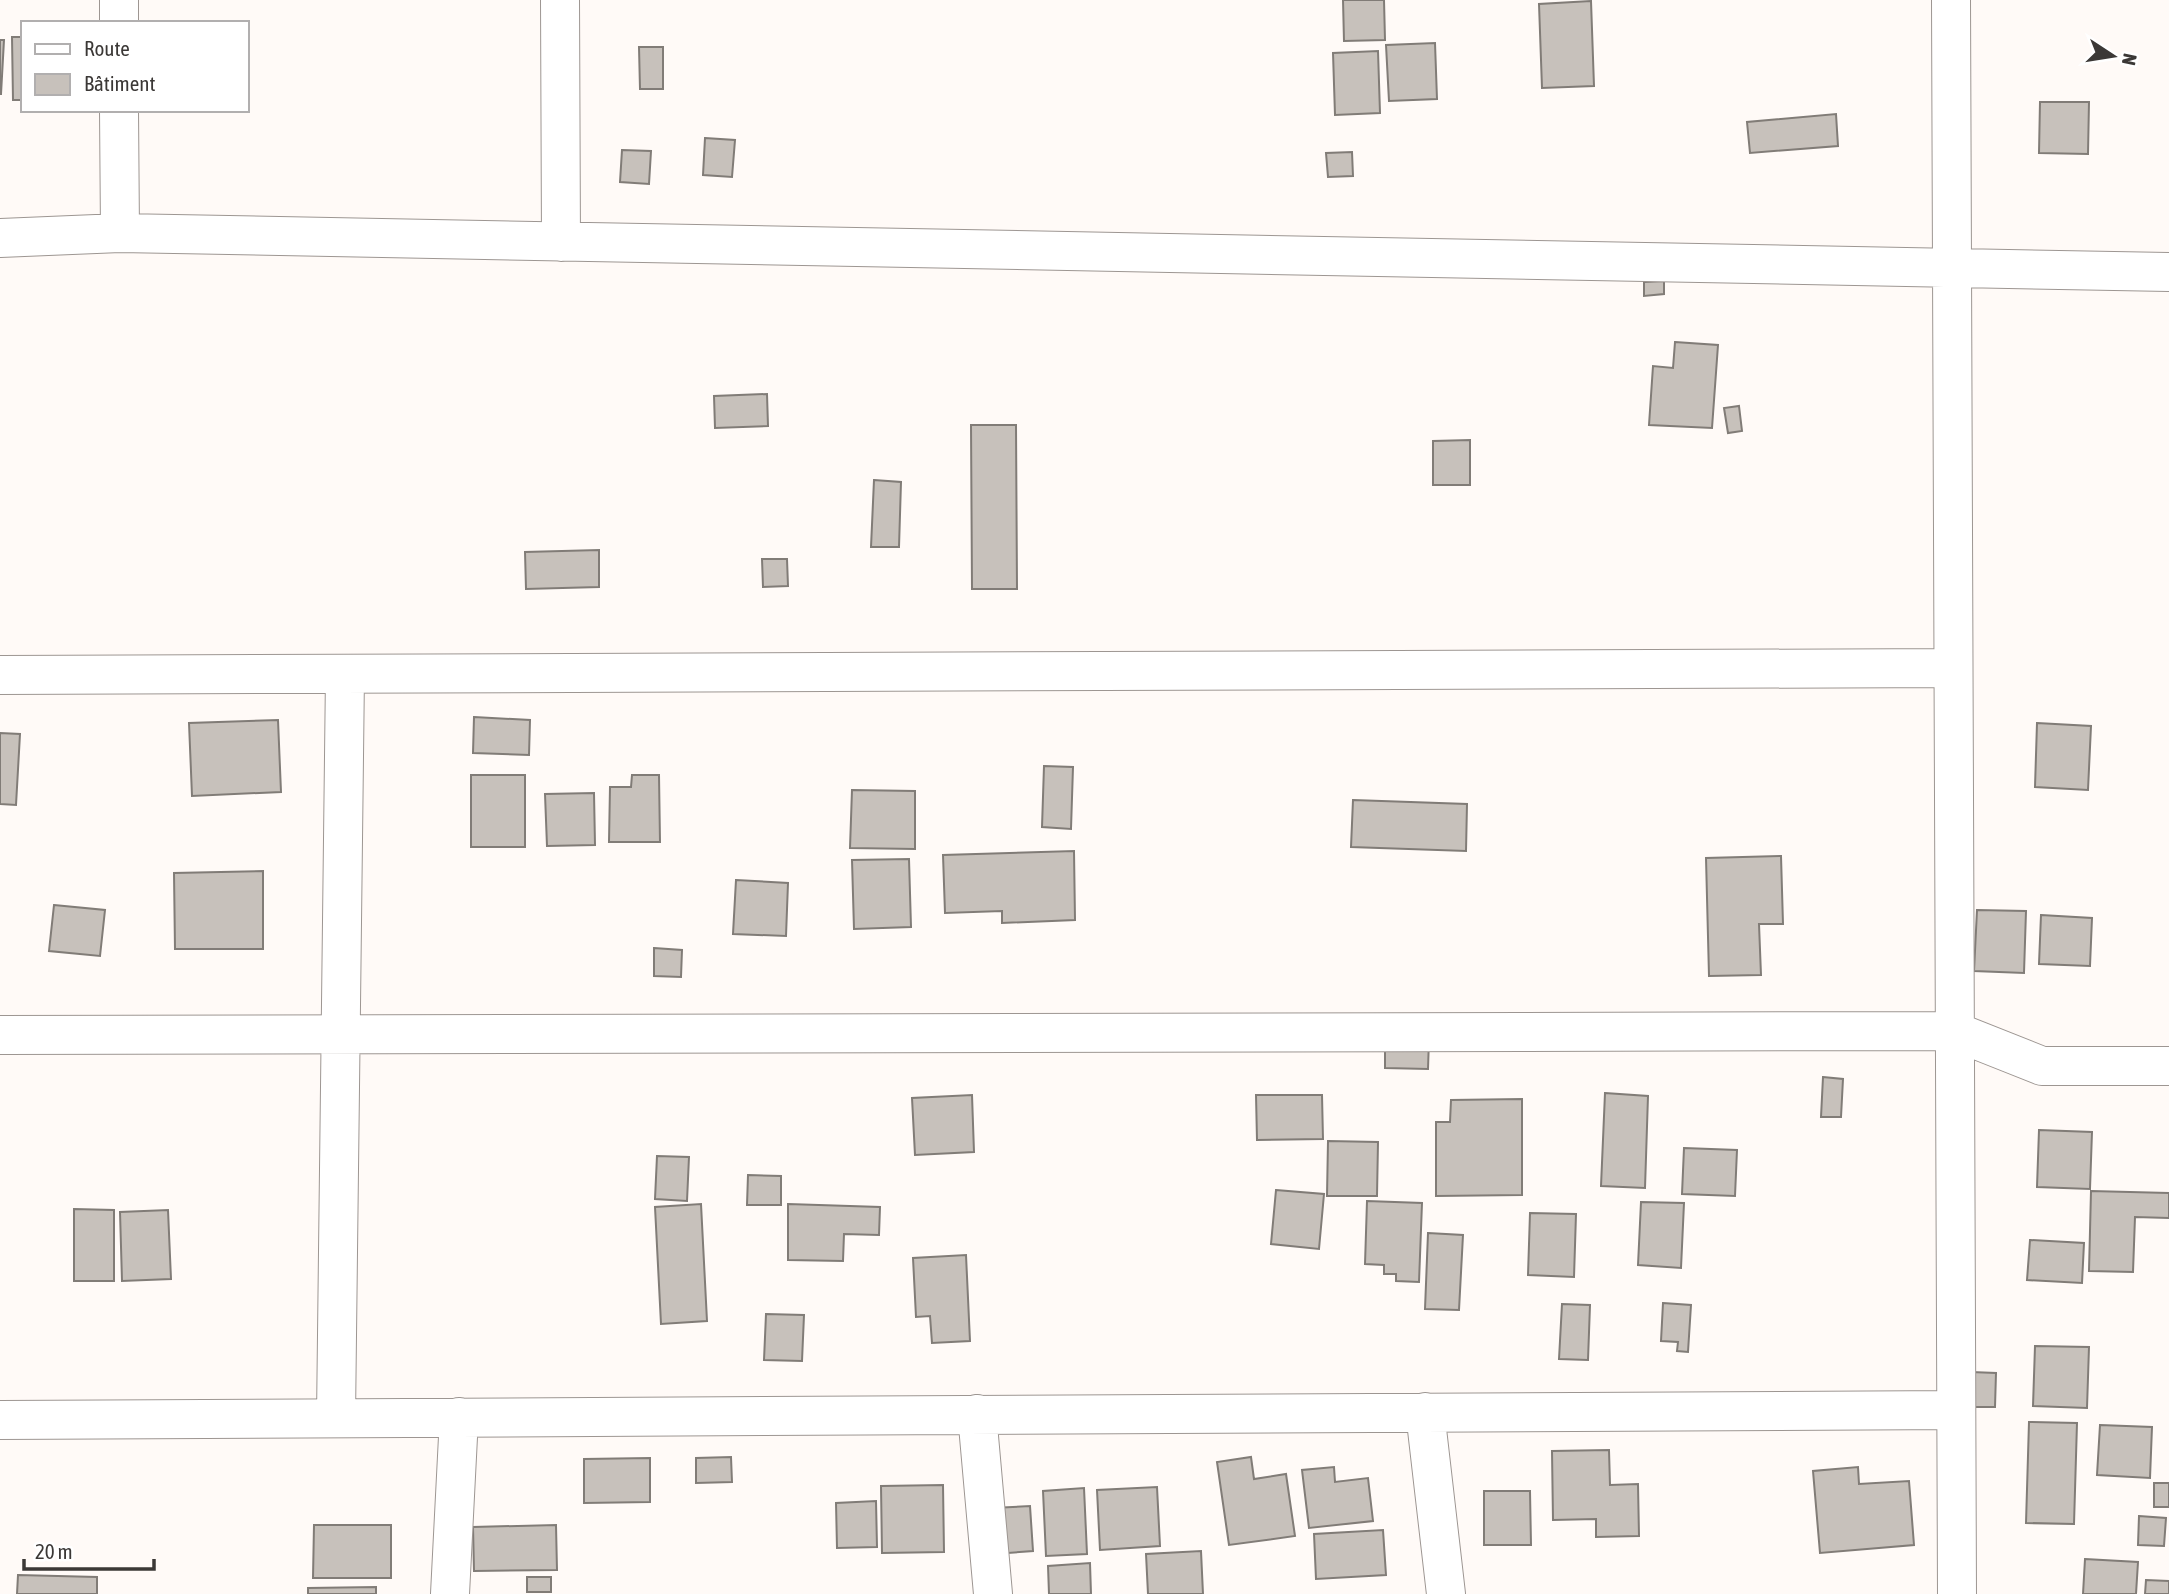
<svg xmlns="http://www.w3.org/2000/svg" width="2169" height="1594" viewBox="0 0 2169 1594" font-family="'Asap Condensed',sans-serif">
<rect width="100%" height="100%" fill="#fffaf7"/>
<!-- building -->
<path fill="#c7c1bb" stroke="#817c77" stroke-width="2" d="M1343 0H1384L1385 40 1344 41Z
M1591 1 1594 86 1542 88 1539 4Z
M12 37H23V100H13Z
M0 40H4L1 94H0Z
M1435 43 1437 99 1389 101 1386 45Z
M639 47H663V89H640Z
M1378 51 1380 113 1335 115 1333 53Z
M2040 102H2089L2088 154 2039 153Z
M1836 114 1838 146 1750 153 1747 122Z
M705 138 735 140 732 177 703 175Z
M622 150 651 151 649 184 620 182Z
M1352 152 1353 176 1328 177 1326 153Z
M1664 281V294L1644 296V282Z
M1675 342 1718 345 1712 428 1649 425 1653 366 1673 368Z
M767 394 768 426 715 428 714 396Z
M1739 406 1742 431 1728 433 1724 408Z
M971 425H1016L1017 589H972Z
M1470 440V485H1433V441Z
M874 480 901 482 899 547H871Z
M599 550V587L526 589 525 552Z
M762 559H787L788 586 763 587Z
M474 717 530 720 529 755 473 753Z
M278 720 281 792 192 796 189 723Z
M2037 723 2091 726 2088 790 2035 787Z
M0 733 20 734 16 805 0 804Z
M1044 766 1073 767 1071 829 1042 827Z
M471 775H525V847H471Z
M632 775H659L660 842H609L610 787H631Z
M852 790 915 791V849L850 848Z
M594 793 595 845 547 846 545 794Z
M1353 800 1467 804 1466 851 1351 847Z
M1074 851 1075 920 1002 923V911L945 913 943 855Z
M1781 856 1783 924H1759L1761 975 1709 976 1706 858Z
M909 859 911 927 854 929 852 860Z
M263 871V949H175L174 873Z
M736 880 788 883 786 936 733 934Z
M54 905 105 910 100 956 49 951Z
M1977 910 2026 911 2024 973 1974 971Z
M2041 915 2092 918 2090 966 2039 964Z
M654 948 682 950 681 977 654 976Z
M1385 1038 1429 1039 1428 1069 1385 1068Z
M1823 1077 1843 1079 1841 1117H1821Z
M1605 1093 1648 1096 1645 1188 1601 1186Z
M972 1095 974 1152 915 1155 912 1098Z
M1256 1095H1322L1323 1139 1257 1140Z
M1522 1099V1195L1436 1196V1122H1450L1451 1100Z
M2039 1130 2092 1132 2090 1189 2037 1187Z
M1328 1141 1378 1142 1377 1196H1327Z
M1684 1148 1737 1150 1735 1196 1682 1194Z
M657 1156 689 1157 687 1201 655 1199Z
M748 1175 781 1176V1205H747Z
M1276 1190 1324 1194 1319 1249 1271 1244Z
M2091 1191 2169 1193V1218L2135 1217 2133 1272 2089 1271Z
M1367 1201 1422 1203 1419 1282 1396 1281V1274H1384V1265L1365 1264Z
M1641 1202 1684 1203 1681 1268 1638 1265Z
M701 1204 707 1321 661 1324 655 1207Z
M788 1204 880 1207 879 1235 844 1234 843 1261 788 1260Z
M74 1209 114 1210V1281H74Z
M168 1210 171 1279 122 1281 120 1212Z
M1530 1213 1576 1214 1574 1277 1528 1275Z
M1428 1233 1463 1235 1459 1310 1425 1309Z
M2030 1240 2084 1243 2082 1283 2027 1280Z
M966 1255 970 1341 932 1343 930 1316 916 1317 913 1258Z
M1663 1303 1691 1305 1688 1352 1677 1351 1678 1342 1661 1341Z
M1562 1304 1590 1305 1588 1360 1559 1359Z
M766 1314 804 1315 802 1361 764 1360Z
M2035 1346 2089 1347 2087 1408 2033 1406Z
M1971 1372 1996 1373 1995 1407H1971Z
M2029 1422 2077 1423 2074 1524 2026 1523Z
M2100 1425 2152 1427 2150 1478 2097 1475Z
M1609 1450 1610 1485 1638 1484 1639 1536 1596 1537V1519L1553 1520 1552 1451Z
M731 1457 732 1482 696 1483V1458Z
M1251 1457 1254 1479 1286 1474 1295 1536 1229 1545 1217 1462Z
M650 1458V1502L584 1503V1459Z
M1334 1467 1335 1482 1368 1478 1373 1521 1309 1528 1302 1470Z
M1858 1467 1859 1484 1909 1481 1914 1545 1820 1553 1813 1471Z
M2154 1483H2169V1507H2154Z
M943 1485 944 1552 882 1553 881 1486Z
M1157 1487 1160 1546 1100 1550 1097 1490Z
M1084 1488 1087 1554 1046 1556 1043 1491Z
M1484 1491H1530L1531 1545H1484Z
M876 1501 877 1547 837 1548 836 1503Z
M1030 1506 1033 1551 994 1554 992 1508Z
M2139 1516 2166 1518 2164 1546 2138 1545Z
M314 1525H391V1578H313Z
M556 1525 557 1570 474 1571 473 1527Z
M1383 1530 1386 1575 1316 1579 1314 1534Z
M1201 1551 1203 1594H1148L1146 1554Z
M2085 1559 2138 1562 2136 1594H2083Z
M1090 1563 1091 1594H1049L1048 1566Z
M18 1575 97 1577V1594H17Z
M527 1577H551V1592H527Z
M2146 1580 2169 1581V1594H2145Z
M376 1587V1594H308V1588Z"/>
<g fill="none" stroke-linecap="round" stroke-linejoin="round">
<defs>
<path id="minor" d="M119 0V23
M560 0 561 242
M1951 0 1957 1594
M119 110 120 233
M0 238 120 233 2169 272
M0 675 1953 668
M0 1035 1954 1031 2042 1066H2169
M1425 1412 1446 1594
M977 1414 993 1594
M336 1418 345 674
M0 1420 1956 1410
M450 1594 459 1417"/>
</defs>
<!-- minor casing -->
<use href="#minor" stroke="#9d9692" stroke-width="40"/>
<!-- minor -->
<use href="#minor" stroke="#fff" stroke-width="38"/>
</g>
<!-- legend -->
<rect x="21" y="21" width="228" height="91" fill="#ffffff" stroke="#b1afaf" stroke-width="2"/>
<rect x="35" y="44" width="35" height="10" fill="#ffffff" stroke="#b1afaf" stroke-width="2"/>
<text x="84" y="56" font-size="21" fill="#3b3836">Route</text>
<rect x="35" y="74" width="35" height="21" fill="#c7c1bb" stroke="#b1afaf" stroke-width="2"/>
<text x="84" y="91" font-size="21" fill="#3b3836">Bâtiment</text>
<!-- north arrow -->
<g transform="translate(2113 56) rotate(102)" stroke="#ffffff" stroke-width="5" paint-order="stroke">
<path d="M0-5L12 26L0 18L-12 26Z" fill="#3b3836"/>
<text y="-10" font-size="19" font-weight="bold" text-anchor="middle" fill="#3b3836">N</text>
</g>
<!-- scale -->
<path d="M24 1559v10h130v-10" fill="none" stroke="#3b3836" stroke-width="3.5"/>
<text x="35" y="1559" font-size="21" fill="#3b3836" stroke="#ffffff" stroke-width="5" paint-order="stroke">20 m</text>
</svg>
